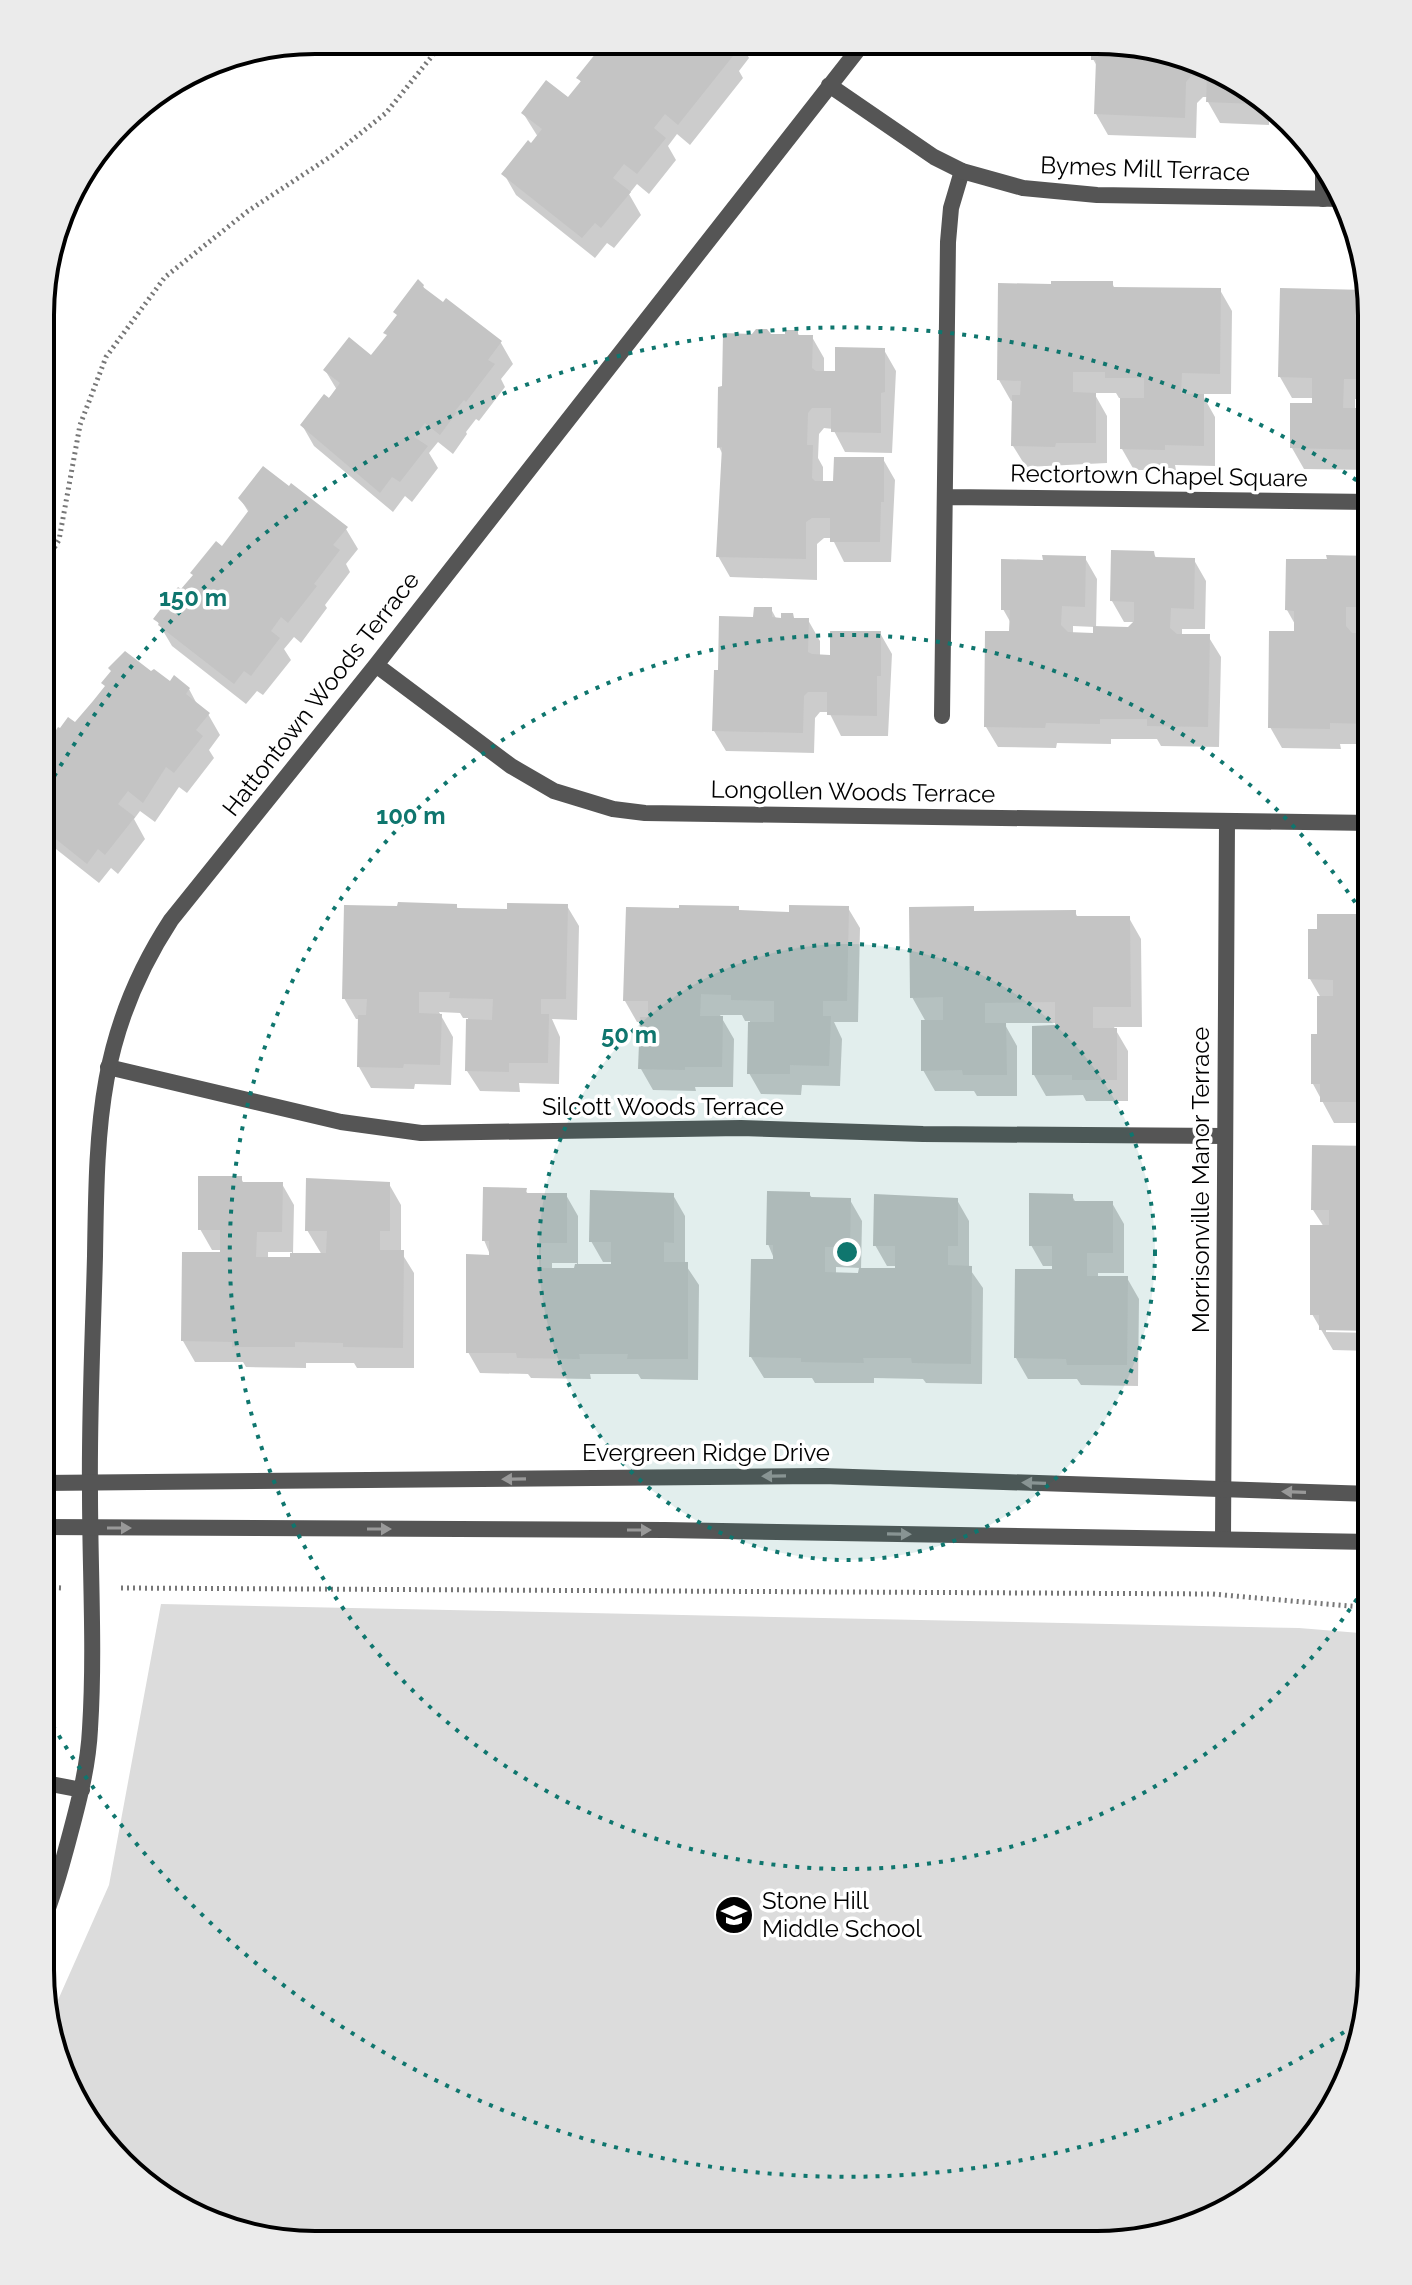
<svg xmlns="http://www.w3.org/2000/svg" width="1412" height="2285" viewBox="0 0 1412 2285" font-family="Raleway,sans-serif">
<rect width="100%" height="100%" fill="#fff"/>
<!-- green -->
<path fill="#dcdcdc" d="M161 1604 1299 1628 1372 1634 1371 1989 1351 2075 1315 2137 1202 2224 1098 2245 279 2243 148 2188 61 2075 50 2018 109 1885Z"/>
<!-- shadow -->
<path fill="#0003" fill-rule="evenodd" d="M614 41H740L749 58 739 71 743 78 690 145 677 134 668 146 676 160 649 194 637 184 629 194 641 215 614 248 607 243 595 258 516 195 504 174 538 137 523 113 568 100 582 83 578 78Z
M1134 42 1265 97 1269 103V125L1220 123 1208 102 1209 97H1203L1197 103 1196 138 1108 135 1096 114 1098 68 1093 59Z
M1112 283 1115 289 1220 290 1232 311 1231 394H1202L1215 417V466L1175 465 1176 470H1134L1122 449V398H1119L1116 393H1094L1107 416V463L1026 467 1013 446 1014 401H1011L999 380Z
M423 286 426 292 501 343 513 364 501 379 505 387 479 421 476 419 466 432 467 434 453 454 438 442 429 453 438 468 412 502 405 496 393 512 314 446 302 425 337 390 325 370 372 358Z
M1282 290 1367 292 1372 315V399H1355V410H1367L1372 419V470L1304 469 1292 448 1313 405 1314 398H1292L1280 377Z
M797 332 800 337H812L824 358V373H837L884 350 896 371 892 453 845 452 833 429 824 428 819 434 818 458 823 467V483H835L883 459 895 480 891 562H844L832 538H824L817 544V580L730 577 718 556 723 455 719 447 770 336 787 337Z
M240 498 346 529 358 549 346 564 350 572 325 605 327 608 301 643 294 637 284 649 291 660 263 695 257 691 246 704 172 646 156 619 170 599 182 592 222 549 249 513Z
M1153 553 1157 559 1194 560 1206 581 1205 629H1182V636H1208L1221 657 1219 747 1161 746 1157 739H1111V744L1057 743 1056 748 998 747 986 727 1011 633 1012 625 1003 609 1045 562 1085 558 1097 579 1096 629H1129L1135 622H1124L1112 601ZM1073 626 1095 627V635L1073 634Z
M1370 558 1372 562V627H1357V635L1372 636V744H1340L1341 749 1282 748 1270 727 1295 633 1296 626 1287 610Z
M771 609 777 620H808L820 641V657H832L880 633 892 654 888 736H841L829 712H820L815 718 814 753 726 751 714 731 720 672 755 619Z
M170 684 189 689 198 706 208 714 220 735 209 750 214 758 187 793 179 787 155 822 140 811 134 819 145 839 118 874 111 868 99 883 42 838V764L75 725Z
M456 906 459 910 509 911 567 906 579 926 577 1020 552 1019 560 1037 559 1084 519 1083 520 1092 480 1091 467 1071 468 1018H463L460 1013 439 1012 453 1037 451 1085 415 1084 414 1089 371 1088 359 1067 360 1019H356L344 998Z
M738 908 740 912 791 914 848 908 860 928 858 1022H834L842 1039 840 1086 802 1085 801 1095 761 1094 749 1073 750 1021H745L742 1015H720L734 1039 733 1087H695L696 1091 653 1090 641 1069 642 1022H637L625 1001Z
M973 908 975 913 1075 912 1078 918H1129L1141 939 1142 1027H1114L1128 1051V1101H1086L1083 1095 1046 1096 1034 1075 1057 1023H1004L1017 1046V1096H977L974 1091H935L923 1070 926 1022 912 997Z
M1372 916V1123H1334L1313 1084 1321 998 1310 979Z
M1372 1148 1326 1328V1332L1372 1333V1351L1333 1350 1312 1314 1324 1227 1313 1210Z
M241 1178 244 1184H282L294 1205 293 1255H322L307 1230 389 1184 401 1205V1252L414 1273V1368H357L354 1363H306V1368L246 1367 243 1362H195L183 1341 222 1254V1250H212L200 1229ZM268 1252H292V1259H268Z
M525 1190 529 1195H566L578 1216V1266H613V1262H603L591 1241 673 1195 685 1216V1264L699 1285 698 1380 641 1379 638 1374H590L591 1379 531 1378 528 1374 480 1373 468 1352 491 1257 484 1240ZM552 1263H577L576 1270H552Z
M809 1194 813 1199 850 1200 862 1221 861 1270H898V1266H887L875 1245 957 1200 969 1221V1268L983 1288 982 1384 926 1383 923 1379 874 1378V1383H815L812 1378H764L751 1357 775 1261 768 1244ZM836 1267 861 1268 860 1275 836 1274Z
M1072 1196 1076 1203H1112L1124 1224V1273H1098V1278H1127L1139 1299 1138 1386 1081 1385 1077 1379H1028L1016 1358 1054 1271V1266H1043L1031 1245Z"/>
<!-- building -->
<path fill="#c4c4c4" d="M612 41H735L727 51 733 56 678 125 665 114 654 128 666 138 637 174 624 164 613 178 631 192 601 228 595 223 582 238 501 174 528 140 531 143 542 129 521 113 546 80 568 97 581 81 576 78 604 43 608 46Z
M1091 42H1134L1258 94V104L1206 102 1207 77 1191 76 1186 82 1185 118 1094 114 1096 60H1091Z
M418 279 424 285 423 287 443 302 446 298 502 341 488 360 495 364 466 402 464 400 455 411 457 412 440 435 425 423 414 437 428 446 400 482 392 477 380 493 300 425 324 394 329 398 340 383 323 370 349 337 371 355 387 335 383 333 397 315 393 312Z
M1051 281H1113V287L1221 288 1220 374 1182 373 1181 394H1204V446L1165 445V450L1120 449V398H1144V378H1105V372H1073V392L1096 393V443H1056L1055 447 1011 446 1012 395H1020L1021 381 997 380 998 283 1051 284Z
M1280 288 1367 290 1372 315V379H1344L1343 408H1368L1367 450 1290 448V403H1312V378L1278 377Z
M756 329H767L771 334H785V330H798V335H813L812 368 816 371H835V347L885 348V392L881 393V433L831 432V408H812L808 413 807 445H813L812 478 815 481H833L834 457H884V502H881L880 542H830V518H812L806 522V559L716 557 722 447 717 448 718 387 722 386 723 333 752 334Z
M263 466 289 486 291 483 348 527 333 545 340 550 314 584 317 586 288 623 281 617 271 631 280 638 251 676 244 671 234 684 158 625 159 623 153 619 163 606 161 604 167 595 170 597 178 587 181 589 193 575 190 573 216 541 222 546 249 510 238 498Z
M1111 550 1154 551 1155 557 1195 558 1194 609 1171 608 1170 628 1177 634H1210L1208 727 1147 726V719H1100V724L1046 723 1045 728 984 727 985 631H1009L1010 610H1001V559L1043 560 1042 555 1086 556 1085 607 1062 606 1061 625 1068 632 1093 633V626L1128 627 1134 621V602L1110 601Z
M1326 555 1371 556 1369 607H1346V626L1352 633H1372V724L1330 723V729L1268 728 1269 631H1294V611L1285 610 1286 559H1327Z
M754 607H772V617L781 618V613H793L794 618H809L808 652 812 654 830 655V631H881V676H877V716L827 715V692H808L804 696 803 733 712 731 714 670H718L719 616 753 617Z
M125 651 151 671 154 669 170 681 174 675 190 688 186 694 210 713 196 730 203 736 174 773 166 767 143 803 128 791 118 804 135 817 105 855 98 849 87 864 42 828V761L46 755 43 751 58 727 60 728 68 717 75 722 93 701 105 686 101 683 111 671 108 668Z
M398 902 457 904V908L507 909V903L568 904 566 999H541V1014H549L548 1063H509V1072L465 1071 466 1019 492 1020 493 999 449 998 450 992H419V1013L442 1014 440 1065 404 1064 403 1068 357 1067 358 1015H366L367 999H342L344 905 397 906Z
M679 905 739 906V910L789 912V905L849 906 847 1001H823V1016H831L829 1066 790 1065V1074H747L748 1022H774V1001L731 1000V995L701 994 700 1016H723L722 1067H685V1070L638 1069 640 1017H648V1001H623L626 907 679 908Z
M974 906V911L1076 910V916H1130L1131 1007H1093V1028H1117V1080H1072V1075H1032V1026L1055 1025V1002L985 1003V1023H1006L1007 1075H963L962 1070 921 1071V1020H943V997L910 998 909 907Z
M1317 914H1372V1102H1320V1084H1311V1034H1317V996H1333V980L1308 979V929H1317Z
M1312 1145 1372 1146V1331L1319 1330V1315H1310V1225H1329V1210H1311Z
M198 1176H242V1182H283L282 1232H257L256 1257H290V1253H326L327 1231H305L306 1178 390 1182V1231H380V1250H404L403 1348 343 1347V1343L295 1342V1347H232V1342L181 1341 182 1252H220V1230H198Z
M483 1187 527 1188 526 1193H567V1243H541V1268H574L575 1264H611V1242H589L590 1190 674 1193V1243L664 1242V1262H688V1359H627L628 1354H579L580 1359 517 1358 516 1353H466V1254L489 1255V1241H482Z
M767 1191 810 1192V1197L851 1198 850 1247H825V1272L858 1273 859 1268H895V1246H873L874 1194 958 1198V1246H948V1265L972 1266 971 1364 912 1363 911 1358H863L864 1363 801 1362V1358L749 1357 751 1259H773V1245H766Z
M1029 1193 1073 1194V1201H1113V1253H1087V1276H1128L1127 1365H1067L1066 1359 1014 1358 1015 1269H1052V1246H1029Z"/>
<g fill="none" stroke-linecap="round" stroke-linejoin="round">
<!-- path -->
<path stroke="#777" stroke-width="5" stroke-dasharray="2 4" stroke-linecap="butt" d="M42 568 59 540 80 425 106 357 165 277 248 211 333 155 386 113 445 40
M41 1587 63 1588
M121 1588 1212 1594 1372 1608"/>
<!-- service -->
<path stroke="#555" stroke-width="16" d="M1323 199V174
M945 497 1372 502
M942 716 948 242 951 208 962 171
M108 1067 341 1122 421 1133 741 1128 923 1134 1225 1136"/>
<!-- minor -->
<path stroke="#555" stroke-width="16" d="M829 85 934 157 962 171 1023 188 1097 195 1343 199
M376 665 511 766 554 791 613 809 645 813 1372 823
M1223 1539 1227 822
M40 1782 82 1790
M40 1928C51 1904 58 1879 65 1853 76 1812 88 1771 90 1729 95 1651 90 1571 90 1493 89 1414 93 1335 95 1256 97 1127 97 1033 171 920L376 665 864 42"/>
<!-- tertiary -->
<path stroke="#555" stroke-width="16" d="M41 1483 823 1476 1372 1494
M41 1527 665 1530 1372 1542"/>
</g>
<!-- one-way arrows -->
<defs><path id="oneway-solid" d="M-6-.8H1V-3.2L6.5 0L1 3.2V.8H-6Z" transform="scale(2)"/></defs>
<g fill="#999">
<use href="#oneway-solid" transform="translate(774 1476) rotate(179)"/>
<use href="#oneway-solid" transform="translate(514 1479) rotate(179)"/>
<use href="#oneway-solid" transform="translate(1034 1483) rotate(-178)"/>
<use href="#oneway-solid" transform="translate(1294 1492) rotate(-178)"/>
<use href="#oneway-solid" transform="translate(119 1528)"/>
<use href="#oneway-solid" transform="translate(379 1529)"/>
<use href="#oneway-solid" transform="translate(639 1530)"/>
<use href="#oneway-solid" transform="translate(899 1534) rotate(1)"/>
</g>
<!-- distance rings -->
<circle cx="847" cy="1252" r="308" fill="#0f766e" fill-opacity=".12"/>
<g fill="none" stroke="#0f766e" stroke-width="4" stroke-dasharray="4 8">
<circle cx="847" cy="1252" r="308"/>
<path d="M1370 1579A617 617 0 1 1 1370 925"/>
<path d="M1364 2019A925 925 0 0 1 42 1707M42 797A925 925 0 0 1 1371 490"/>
</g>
<!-- icons -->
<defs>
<symbol id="school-disc" viewBox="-11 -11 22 22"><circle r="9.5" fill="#000" stroke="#fff"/><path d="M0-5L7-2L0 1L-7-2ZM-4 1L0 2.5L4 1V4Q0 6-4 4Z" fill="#fff"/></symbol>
</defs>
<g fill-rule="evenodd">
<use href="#school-disc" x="712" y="1893" width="44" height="44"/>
</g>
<g text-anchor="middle" stroke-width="7" stroke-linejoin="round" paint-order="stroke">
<!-- street labels -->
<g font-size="24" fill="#000" stroke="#fff">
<text transform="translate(1145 169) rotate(2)" y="8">Bymes Mill Terrace</text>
<text transform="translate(1159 476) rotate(1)" y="8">Rectortown Chapel Square</text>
<text transform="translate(321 694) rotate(-52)" y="8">Hattontown Woods Terrace</text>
<text transform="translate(853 792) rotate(1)" y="8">Longollen Woods Terrace</text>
<text x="663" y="1115">Silcott Woods Terrace</text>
<text transform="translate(1201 1180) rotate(-90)" y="8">Morrisonville Manor Terrace</text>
<text x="706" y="1461">Evergreen Ridge Drive</text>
</g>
<!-- poi labels -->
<g font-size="24" fill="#000" stroke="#fff" text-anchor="start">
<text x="762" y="1909">Stone Hill<tspan x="762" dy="28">Middle School</tspan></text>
</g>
</g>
<!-- crop -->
<path d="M0 0H1412V2285H0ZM315 54H1097A261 261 0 0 1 1358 315V1970A261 261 0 0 1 1097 2231H315A261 261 0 0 1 54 1970V315A261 261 0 0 1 315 54Z" fill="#ebebeb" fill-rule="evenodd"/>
<path fill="none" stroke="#000" stroke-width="4" d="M315 54H1097A261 261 0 0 1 1358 315V1970A261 261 0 0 1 1097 2231H315A261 261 0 0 1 54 1970V315A261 261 0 0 1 315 54Z"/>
<circle cx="847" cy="1252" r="12" fill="#0f766e" stroke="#fff" stroke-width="4"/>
<g font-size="24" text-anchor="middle" font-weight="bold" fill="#0f766e" stroke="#fff" stroke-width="7" stroke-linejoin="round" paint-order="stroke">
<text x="193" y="606">150 m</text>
<text x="411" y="824">100 m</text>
<text x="629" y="1043">50 m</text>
</g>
</svg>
